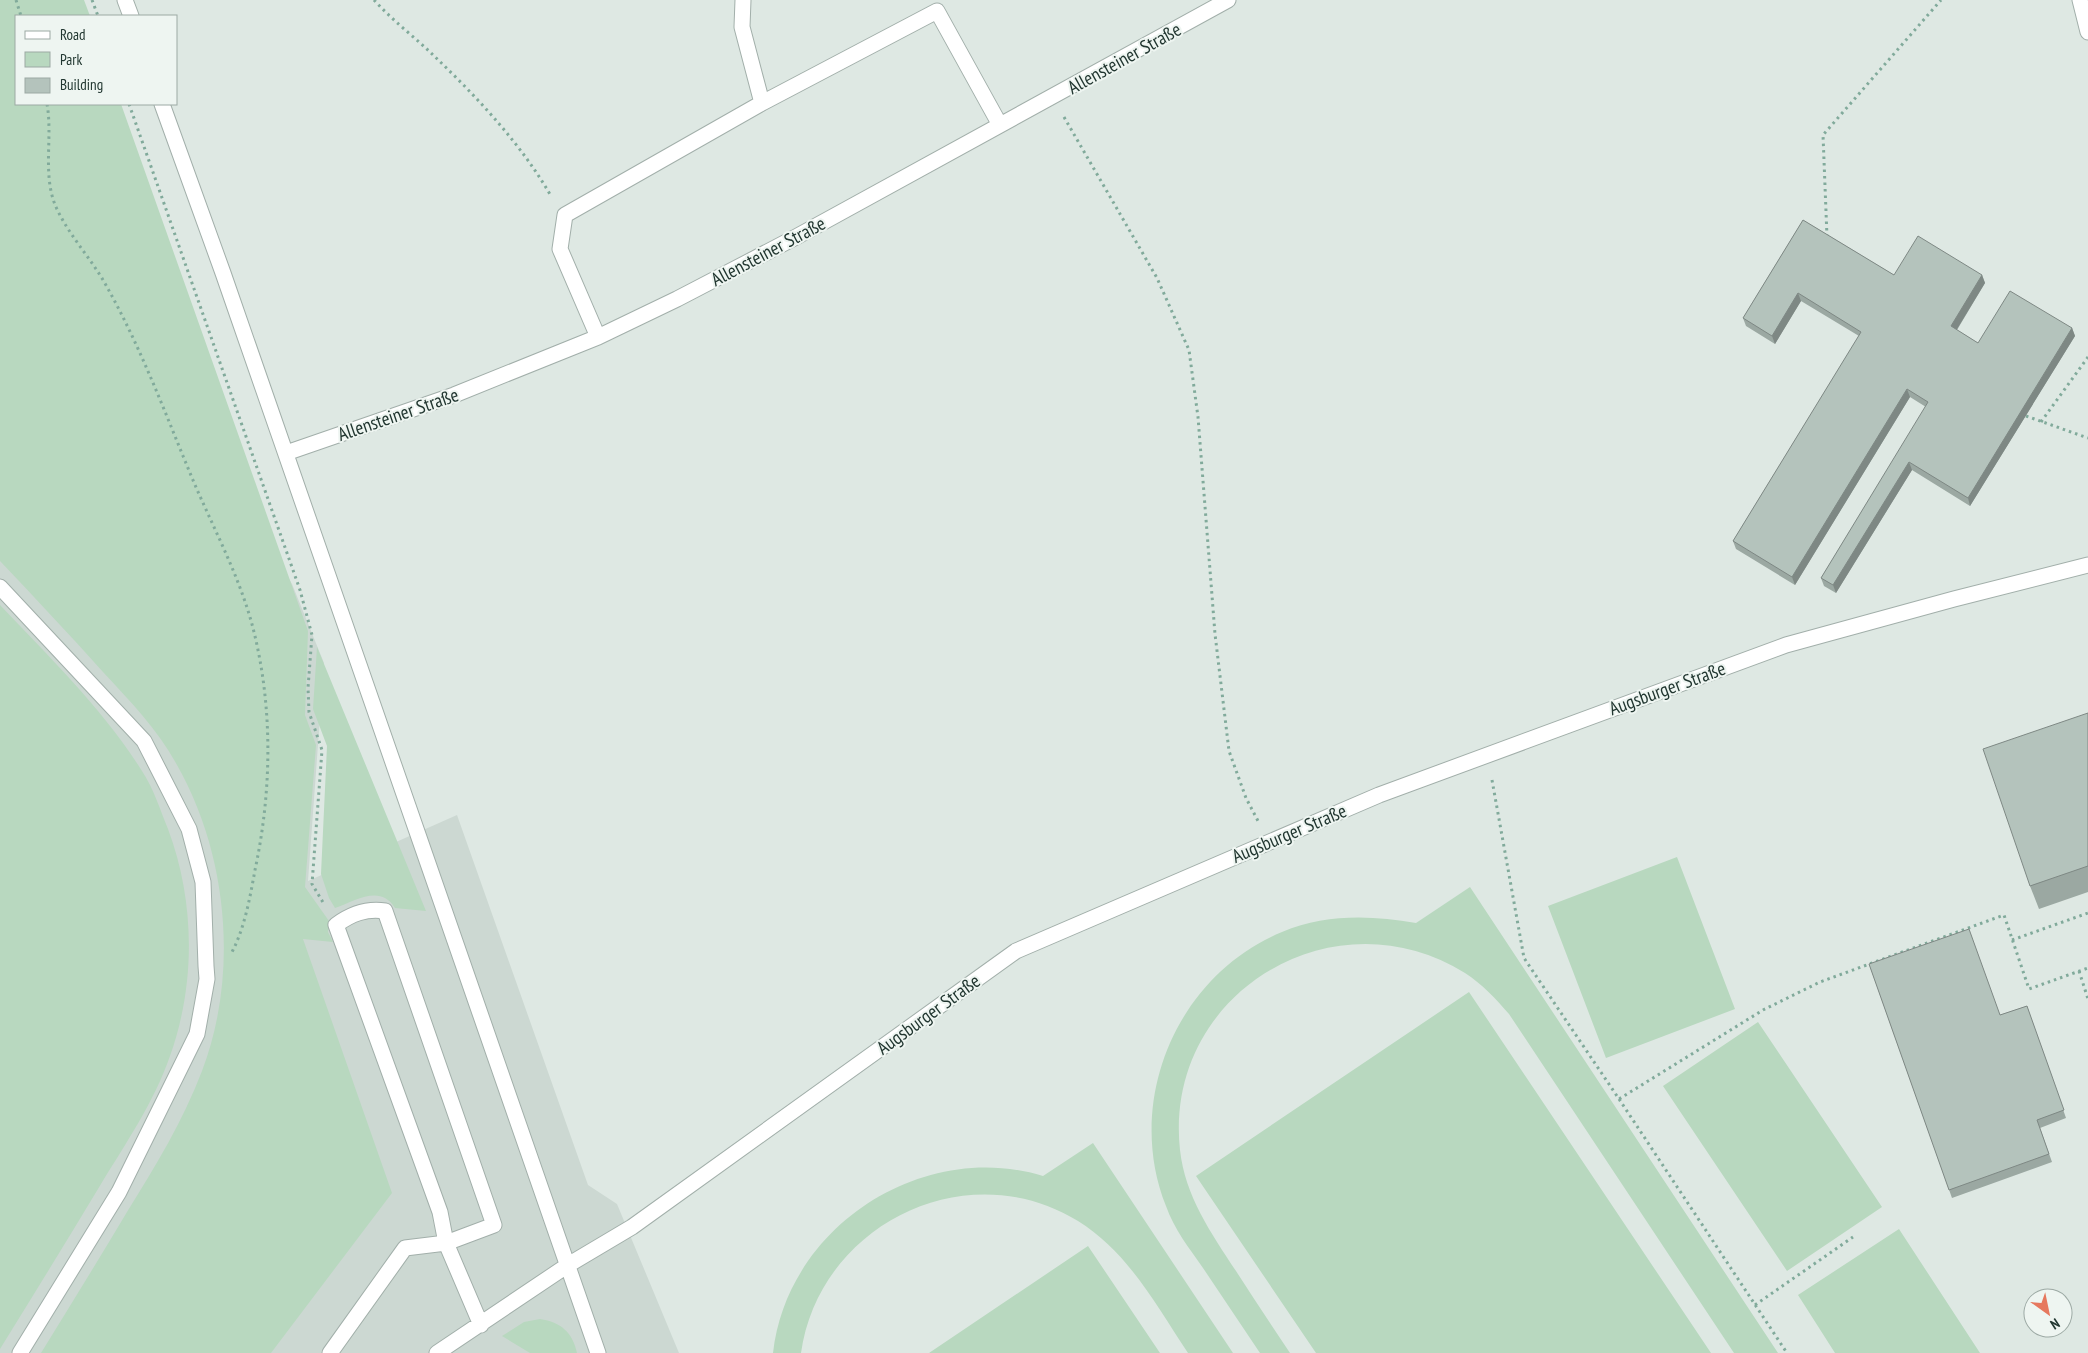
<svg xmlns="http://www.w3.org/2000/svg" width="2088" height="1353" viewBox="0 0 2088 1353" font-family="'PT Sans Narrow',sans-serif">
<rect width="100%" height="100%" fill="#dee8e3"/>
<!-- built -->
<path fill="#ccd8d2" d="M0 0 16 16V104L292 584 324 663 308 881 457 815 588 1185 617 1204 679 1353H0Z"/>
<!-- green -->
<path fill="#b8d8bf" d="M0 0H84L90 16H16V104H121L308 631 305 715 316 745 305 887 329 921 328 932 333 942 303 939 392 1193 271 1353H41C70 1306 99 1259 127 1212 155 1167 183 1121 202 1071 239 974 228 855 177 765 158 730 130 701 103 672 69 634 35 598 0 561Z
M0 605C50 658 103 709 142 771 154 789 160 810 168 829 195 901 196 983 170 1056 154 1102 126 1143 101 1184 68 1239 34 1294 0 1349Z
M317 647 426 911 395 908C380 884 356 901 335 908L329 898 321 874 327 746 313 709Z
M1677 857 1735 1009 1606 1058 1548 906Z
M1470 887 1778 1353H1734L1509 1014C1496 999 1482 984 1465 973 1333 891 1163 994 1180 1150 1185 1196 1211 1233 1236 1271 1254 1299 1272 1326 1290 1353H1260C1241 1325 1222 1296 1203 1268 1189 1248 1174 1229 1166 1206 1124 1101 1177 975 1282 932 1325 914 1370 915 1416 923Z
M1469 992 1711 1353H1316L1196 1176Z
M1758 1022 1882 1207 1787 1271 1663 1086Z
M1093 1143 1233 1353H1188C1156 1305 1128 1252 1078 1221 966 1152 819 1225 801 1353H773C787 1227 922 1139 1043 1176Z
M1899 1229 1980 1353H1835L1798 1295Z
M1088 1246 1160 1353H929Z
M540 1319C561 1322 573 1333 577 1353H530L502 1336 524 1322Z"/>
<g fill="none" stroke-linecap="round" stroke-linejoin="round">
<defs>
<path id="minor" d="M125 0 131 16
M743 0 742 27 762 103
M2080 0 2088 32
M162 104 223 273 598 1353
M598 337 560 249 565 215 762 103 937 11 1000 125
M286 453 454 395 598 337 677 299 796 237 1228 0
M0 587 144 741 189 829 203 882 206 966 207 979 197 1034 119 1192 20 1353
M330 1353 405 1248 446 1243 494 1225 385 911C366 908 351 914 336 925L440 1212 446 1243 481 1325
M437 1353 568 1265 632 1227 1016 951 1379 795 1786 645 1954 599 2088 565"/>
</defs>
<!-- minor casing -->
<use href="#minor" stroke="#a2afaa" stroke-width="17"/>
<!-- path -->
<path stroke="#81aa9b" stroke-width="3" stroke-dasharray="2.5 4" stroke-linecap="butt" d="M16 0 21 16
M92 0 98 16
M374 0C391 19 412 35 430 52 474 94 520 142 551 196
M47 104C53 137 42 175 56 207 69 236 92 259 107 287 140 346 164 410 190 473 211 524 239 574 253 628 273 707 272 790 255 870 250 897 245 927 232 952
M129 104 300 590 312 635 308 688 309 712 322 750 312 884 324 904
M1064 117 1157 278 1189 350 1198 417 1215 634 1229 751 1246 798 1258 821
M1827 237 1823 135 1941 0
M2026 416 2088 438
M2041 422 2088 357
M1492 780 1524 958 1619 1099 1763 1010 1820 982 2004 915 2029 989 2088 968
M2012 940 2088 913
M2079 971 2088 999
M1619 1099 1787 1353
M1755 1305 1853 1237"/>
<!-- minor -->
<use href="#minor" stroke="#fff" stroke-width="15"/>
</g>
<!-- wall -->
<path fill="#9ba8a2" d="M1803 220 1894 275H1982L1985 283 1957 330 1978 343 2072 328 2075 336 1970 506 1912 470 1836 593 1824 586 1821 578 1926 407 1910 397 1795 585 1736 549 1733 541 1859 336 1801 301 1775 344 1746 326 1743 318Z
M2088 713V892L2039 909 2030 886Z
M1869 964 2000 1015 2027 1006 2066 1118 2040 1128 2052 1162 1952 1198Z"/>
<!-- shaded-wall -->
<path fill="#7e8884" d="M1982 275 1985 283 1954 334 1951 326Z
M1798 293 1801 301 1775 344 1772 336Z
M2072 328 2075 336 1970 506 1968 498Z
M1907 389 1910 397 1795 585 1792 577Z
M1909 462 1912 470 1836 593 1833 585Z"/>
<!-- building -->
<path fill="#b4c3bc" stroke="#7e8884" d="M1803 220 1894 275 1918 236 1982 275 1951 326 1978 343 2010 291 2072 328 1968 498 1909 462 1833 585 1821 578 1928 402 1907 389 1792 577 1733 541 1861 332 1798 293 1772 336 1743 318Z
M2088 713V866L2030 886 1983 749Z
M1969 929 2000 1015 2027 1006 2064 1110 2037 1120 2049 1154 1949 1190 1869 964Z"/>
<g text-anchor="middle" stroke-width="4" stroke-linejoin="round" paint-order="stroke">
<!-- street labels -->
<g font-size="19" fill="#213630" stroke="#eef5f1">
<text transform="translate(1124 58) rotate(-29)" y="7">Allensteiner Straße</text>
<text transform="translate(768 251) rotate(-28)" y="7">Allensteiner Straße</text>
<text transform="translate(398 414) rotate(-19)" y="7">Allensteiner Straße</text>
<text transform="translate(1667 688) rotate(-20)" y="7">Augsburger Straße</text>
<text transform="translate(1289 833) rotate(-23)" y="7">Augsburger Straße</text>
<text transform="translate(928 1014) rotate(-36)" y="7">Augsburger Straße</text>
</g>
</g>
<!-- legend -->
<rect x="15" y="15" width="162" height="90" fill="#eef5f1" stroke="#9ca9a4"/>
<rect x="25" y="31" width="25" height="8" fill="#ffffff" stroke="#9ca9a4"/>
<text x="60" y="40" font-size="15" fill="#213630">Road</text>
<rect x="25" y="52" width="25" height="15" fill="#b8d8bf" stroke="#9ca9a4"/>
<text x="60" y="65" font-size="15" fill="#213630">Park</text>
<rect x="25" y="78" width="25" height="15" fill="#b4c3bc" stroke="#9ca9a4"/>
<text x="60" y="90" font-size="15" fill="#213630">Building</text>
<!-- north arrow -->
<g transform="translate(2048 1313) rotate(147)"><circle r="24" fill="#eef5f1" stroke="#9ca9a4"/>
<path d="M0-4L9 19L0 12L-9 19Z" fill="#e6785e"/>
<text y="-8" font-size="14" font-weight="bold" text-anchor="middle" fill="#213630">N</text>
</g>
</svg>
